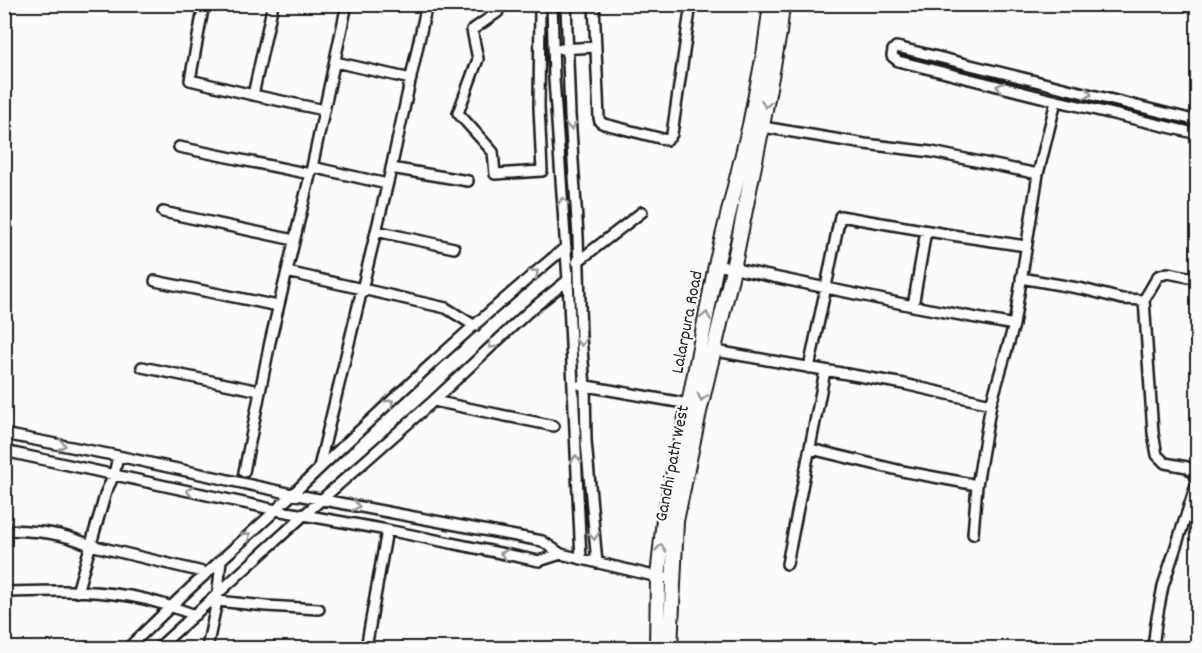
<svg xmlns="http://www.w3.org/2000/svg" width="1202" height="653" viewBox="0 0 1202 653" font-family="Dekko,sans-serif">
<rect width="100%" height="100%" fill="#fdfcf7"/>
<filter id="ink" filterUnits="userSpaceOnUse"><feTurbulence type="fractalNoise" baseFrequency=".0167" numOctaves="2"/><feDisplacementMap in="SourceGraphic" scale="12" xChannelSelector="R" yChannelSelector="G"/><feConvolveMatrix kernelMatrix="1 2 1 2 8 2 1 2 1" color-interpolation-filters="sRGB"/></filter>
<g filter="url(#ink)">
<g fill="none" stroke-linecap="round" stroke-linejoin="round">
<defs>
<path id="street" d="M204 4 190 80 253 95
M273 4 253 95 324 110
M499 4 498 12 472 30 478 59 458 113 493 152 495 174 542 171 539 107 540 4
M552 4 554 79 568 280 581 559
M566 4 570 115 578 236 581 337 585 386 586 441 597 563
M594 4 599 118 600 122 604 124 667 140 670 137 672 134 691 4
M561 49 595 47
M335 62 411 79
M1198 121 901 48 896 47 893 50 892 56 898 61 1045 98 1198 134
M757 126 865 144 932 152 1038 174 1014 325 991 404 977 485 973 534
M179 147 310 174
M312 167 387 184
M391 168 468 181
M1038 174 1056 101
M163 212 294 240
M376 231 454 248
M577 262 642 212
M716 265 913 306 1014 325
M287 272 446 308 475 326
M1021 278 1083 289 1122 299 1144 300 1153 433 1157 455 1165 463 1187 467 1198 477
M155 281 278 306
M1144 300 1158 276 1168 273 1198 279
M913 306 926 231
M710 350 904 384 991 404
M142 367 260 391
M809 368 826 287 840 216 952 235 1026 246
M581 385 689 404
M434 401 554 426
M4 434 118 456 292 494 542 541 561 554 658 577 673 578
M811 449 902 471 977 485
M4 451 276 510 387 530 539 561 561 554
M319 467 389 178 427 4
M244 472 270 342 312 167 347 4
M4 530C37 531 60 532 90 545L207 573
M787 564 825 371
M4 592C43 591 84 589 122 595 147 598 171 606 195 615
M77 592 106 492 114 475 118 456
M217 601 266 606 319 609
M128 648C154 623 180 597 207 573 230 551 254 531 277 509 371 419 466 329 566 247
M158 648 304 515 430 404 528 312 568 280
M207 648 217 601 221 560
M366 648 387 530
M1153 648 1156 623 1163 586 1198 479"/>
<path id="secondary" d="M657 648 658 577 664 519 689 404 716 265 750 125 765 49 771 4
M670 648 676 521 699 412 733 269 762 126 779 33 782 4"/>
</defs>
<!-- street casing -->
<use href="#street" stroke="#1c1c1c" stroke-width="14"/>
<!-- secondary casing -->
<use href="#secondary" stroke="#1c1c1c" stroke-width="18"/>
<!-- street -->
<use href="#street" stroke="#fdfcf7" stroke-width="9"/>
<!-- secondary -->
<use href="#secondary" stroke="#fdfcf7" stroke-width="14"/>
</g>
<!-- one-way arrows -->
<defs><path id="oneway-chevron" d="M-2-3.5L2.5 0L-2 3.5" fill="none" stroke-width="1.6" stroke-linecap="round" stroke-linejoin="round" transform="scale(1.5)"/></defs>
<g stroke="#989794">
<use href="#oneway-chevron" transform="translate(1000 87) rotate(-166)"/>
<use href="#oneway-chevron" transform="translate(1088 94) rotate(14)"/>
<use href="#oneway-chevron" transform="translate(766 104) rotate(100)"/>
<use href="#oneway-chevron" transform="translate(571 126) rotate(86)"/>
<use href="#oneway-chevron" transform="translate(563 201) rotate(-94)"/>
<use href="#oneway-chevron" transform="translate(535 273) rotate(-40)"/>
<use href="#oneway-chevron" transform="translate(706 316) rotate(-79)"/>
<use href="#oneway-chevron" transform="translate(581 342) rotate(86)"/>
<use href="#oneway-chevron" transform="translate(492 345) rotate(137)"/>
<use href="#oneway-chevron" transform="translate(702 397) rotate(103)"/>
<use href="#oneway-chevron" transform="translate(390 403) rotate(-43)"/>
<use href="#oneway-chevron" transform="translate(62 445) rotate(11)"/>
<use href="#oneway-chevron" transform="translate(576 459) rotate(-93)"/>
<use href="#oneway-chevron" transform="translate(190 491) rotate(-168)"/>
<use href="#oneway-chevron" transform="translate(356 506) rotate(11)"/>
<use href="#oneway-chevron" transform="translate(247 536) rotate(-42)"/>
<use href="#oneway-chevron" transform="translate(594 536) rotate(85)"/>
<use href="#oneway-chevron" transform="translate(661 548) rotate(-84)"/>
<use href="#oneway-chevron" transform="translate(504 554) rotate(-168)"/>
</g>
</g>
<g text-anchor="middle" stroke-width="4.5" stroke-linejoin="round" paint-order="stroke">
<!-- street labels -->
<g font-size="18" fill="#1c1c1c" stroke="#fdfcf7">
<text transform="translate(686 322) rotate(-79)" y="6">Lalarpura Road</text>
<text transform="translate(671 463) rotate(-79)" y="6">Gandhi path West</text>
</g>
</g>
<!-- margin -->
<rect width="1202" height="653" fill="none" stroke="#fdfcf7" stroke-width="24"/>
<rect x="12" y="12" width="1178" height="629" fill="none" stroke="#1c1c1c" stroke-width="2" filter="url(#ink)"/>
</svg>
